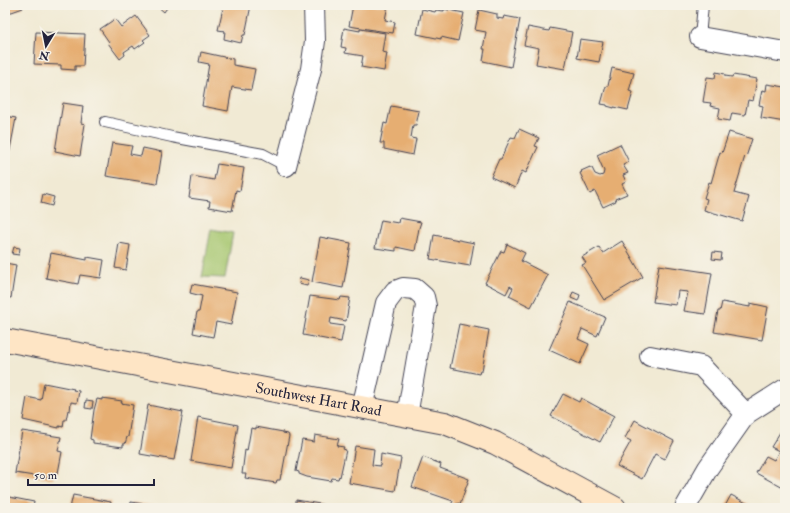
<svg xmlns="http://www.w3.org/2000/svg" width="790" height="513" viewBox="0 0 790 513" font-family="'IM FELL Double Pica',serif">
<rect width="100%" height="100%" fill="#f7f3e8"/>
<filter id="ink" filterUnits="userSpaceOnUse"><feTurbulence type="fractalNoise" baseFrequency=".025" numOctaves="2"/><feDisplacementMap in="SourceGraphic" scale="8" xChannelSelector="R" yChannelSelector="G"/><feConvolveMatrix kernelMatrix="1 2 1 2 8 2 1 2 1" color-interpolation-filters="sRGB"/></filter>
<filter id="wash" filterUnits="userSpaceOnUse"><feTurbulence type="fractalNoise" baseFrequency=".012" numOctaves="4" result="noise"/><feDisplacementMap in="SourceGraphic" scale="16" xChannelSelector="R" yChannelSelector="G"/><feGaussianBlur stdDeviation="0.9" result="paint"/><feColorMatrix in="noise" values="0 0 0 0 0 0 0 0 0 0 0 0 0 0 0 0 0 1.4 0 .05"/><feComposite in="paint" operator="in"/></filter>
<g filter="url(#wash)">
<rect width="100%" height="100%" fill="#f1ead4"/>
<!-- green -->
<path fill="#a6c66e" stroke="#647454" d="M211 229 233 233 225 278 202 277Z"/>
<g id="blocks">
<!-- building -->
<path fill="#e6ae72" d="M5 5H22L23 8 6 14 8 19 5 20Z
M156 5H169L164 12Z
M221 5H251L245 35H243L241 43 224 39 225 31 218 30 223 8H221Z
M353 5H388L385 20 395 22 393 33 349 26Z
M422 9 435 12 436 10 444 11V9L464 13 458 41 441 37V39L417 34Z
M479 10 497 14V18L503 19 504 16 520 19 511 67 483 61 485 49H483L486 32 475 30Z
M136 16 150 35 143 40 145 42 135 49 133 46 124 52 125 55 120 59 108 43 109 42 100 29 115 19 121 27Z
M528 27 549 31 550 28 572 32 565 69 536 64 539 48 524 45Z
M344 28 360 31V29L385 33 382 52 387 53 384 71 361 67 363 56 345 53 346 48 341 47Z
M36 32 85 34 83 66H75V70L61 69V65L34 64Z
M580 39 603 42 599 62 577 58Z
M201 52 233 59V65L255 69 251 90 232 87 228 111 202 106 209 64 199 62Z
M612 68 634 73 629 91 633 92 628 110 614 107V108L607 106V105L601 104 606 86H608Z
M716 72 725 74V76L732 77 733 75 757 79 753 101 748 100 745 115 732 113 730 121 718 119 720 108 710 106 711 103 703 102 707 77 715 78Z
M767 84 785 87V122L761 118 763 106 759 105 762 90 766 91Z
M63 103 83 106 81 123 85 124 80 156 55 151Z
M391 106 419 111 416 125H413L411 138 416 139 413 155 384 149V143H380L384 123 387 124Z
M5 116 16 118 8 160H5Z
M519 129 539 138 535 146 538 147 526 173 522 171 515 188 491 177 499 159H501L511 137 515 138Z
M729 132 752 139 746 157 745 156 734 193 749 197 742 221 704 210 707 199 704 198 709 182 711 183 720 152 722 153Z
M112 143 132 146 130 154 141 156 143 148 162 152 157 184 106 176Z
M620 144 629 162 623 165 628 173 623 175 626 182 622 184 627 194 615 199 616 201 603 207 595 191 590 194 580 173 582 172 581 171 590 167V168H592L595 174 600 176 603 175 604 171 597 155Z
M217 164 244 168 240 191 236 190 232 211 209 207 210 201 189 198 192 176 214 180Z
M43 194 54 197 52 206 41 203Z
M399 218 421 222 419 228 415 251 396 247V251L375 248 381 220 398 223Z
M434 235 474 243 470 266 430 259Z
M320 237 351 243 343 288 312 282Z
M622 241 643 277 604 300 582 265 586 263 582 257 599 247 603 253Z
M119 243 130 245 126 270 115 268Z
M507 244 525 253 521 261 548 275 531 307 509 296 513 288 510 286 506 294 485 283 501 251 504 252Z
M14 247 20 248 19 255 12 254Z
M713 252 722 253 721 260 712 259Z
M51 253 87 260V257L104 260 101 278 80 275 78 284 46 278Z
M5 263 16 265 11 298 5 297Z
M659 265 712 273 705 314 684 311 688 292 678 291 676 305 653 302Z
M300 278 309 280 307 286 299 284Z
M192 284 237 292 231 325 216 322 213 337 193 333 197 312H199L202 296 190 293Z
M573 292 580 295 578 301 571 298Z
M310 296 340 300 341 297 350 298 346 321 331 318 330 324 344 326 341 342 303 335Z
M570 302 605 317 597 336 582 329 578 339 589 344 580 364 549 350Z
M722 302 750 307V303L768 307 762 340 714 332 718 311H720Z
M459 324 489 330 482 371H480L479 374 450 368Z
M44 383 74 389 73 390 79 391 77 403 71 402 70 411 68 410 66 420H64L63 427 59 426V428L23 420 27 397 41 400Z
M563 394 579 402 581 398 614 416 600 442 551 416Z
M102 398 122 401 121 403 133 405 128 437H127L125 444H123V447L93 443V440L90 439 94 410 97 399 102 400Z
M86 400 93 401 92 409 85 408Z
M148 405 183 412 174 460 140 454Z
M198 417 238 425 231 468 191 461Z
M635 420 640 423 674 441 665 459 655 454 642 479 617 466 631 441 625 438Z
M256 427 283 432V433L288 434 289 436 282 474H281L280 480H277L276 483 245 478 246 474H242L245 450 247 451 251 428 256 429Z
M782 429 785 431V489L756 473 766 456 774 460 779 451 771 447Z
M22 431 61 437 58 451 62 452 58 473 55 472 53 479 15 473Z
M315 435 339 439 337 446 344 447 343 449 346 450 340 477 339 476 338 479 332 478 331 481 307 477 299 474V472L296 471 302 440 314 442Z
M355 446 374 449 372 465 380 466 381 454 401 458 395 491 349 483Z
M423 457 441 464 440 468 469 479 460 504 458 503 456 507 451 505 453 501 412 487Z
M73 495 111 502 110 506 116 507V508H70Z
M731 495 756 508H724Z
M9 497 34 502 33 508H7Z
M296 500 326 505V508H290V504L296 505Z
M131 502 161 507V508H130Z"/>
</g>
</g>
<g filter="url(#ink)">
<use href="#blocks" fill-opacity="0" stroke="#414052" stroke-width="1"/>
<g fill="none" stroke-linecap="round" stroke-linejoin="round">
<defs>
<path id="lane" d="M700 37 703 5
M105 122 172 137 263 154 286 166"/>
<path id="street" d="M700 37 785 52
M286 166 311 69 315 41 314 5
M650 356 701 366 746 414
M362 408 386 303 395 291 403 288 415 289 424 297 426 306 407 416
M685 508 708 468 746 414 785 389"/>
<g id="secondary">
<path id="s1" d="M5 340 445 423 495 443 615 508"/>
</g>
</defs>
<!-- lane casing -->
<use href="#lane" stroke="#414052" stroke-width="12"/>
<!-- street casing -->
<use href="#street" stroke="#414052" stroke-width="22"/>
<!-- secondary casing -->
<use href="#secondary" stroke="#414052" stroke-width="24"/>
<!-- lane -->
<use href="#lane" stroke="#fff" stroke-width="10"/>
<!-- street -->
<use href="#street" stroke="#fff" stroke-width="20"/>
<!-- secondary -->
<use href="#secondary" stroke="#fee5c5" stroke-width="22"/>
</g>
</g>
<g text-anchor="middle" stroke-width="3.5" stroke-linejoin="round" paint-order="stroke">
<!-- street labels -->
<g font-size="15" fill="#22223b" stroke="#f7f3e8">
<text dy="5" stroke="none"><textPath href="#s1" startOffset="319">Southwest Hart Road</textPath></text>
</g>
</g>
<!-- margin -->
<rect width="790" height="513" fill="none" stroke="#f7f3e8" stroke-width="20"/>
<!-- north arrow -->
<g transform="translate(46 46) rotate(190)" stroke="#f7f3e8" stroke-width="3" paint-order="stroke">
<path d="M0-3L7 15L0 10L-7 15Z" fill="#22223b"/>
<text y="-6" font-size="11" font-weight="bold" text-anchor="middle" fill="#22223b">N</text>
</g>
<!-- scale -->
<path d="M28 479v6h126v-6" fill="none" stroke="#22223b" stroke-width="2"/>
<text x="34" y="479" font-size="12" fill="#22223b" stroke="#f7f3e8" stroke-width="3" paint-order="stroke">50 m</text>
</svg>
